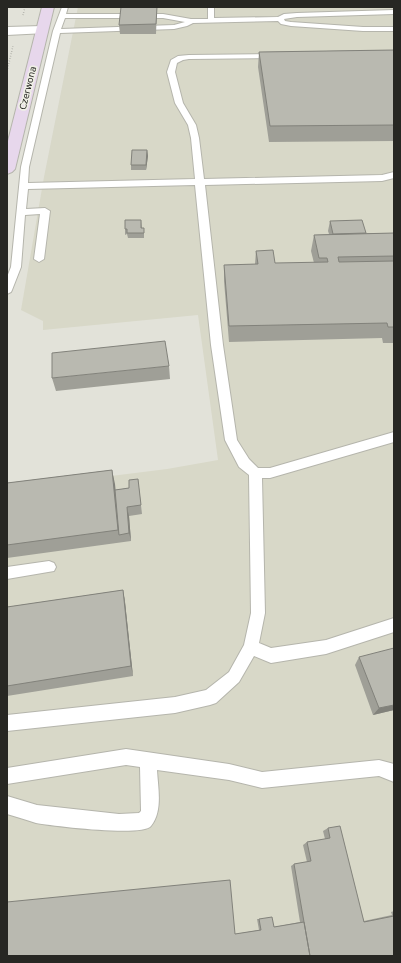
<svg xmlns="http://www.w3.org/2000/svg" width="401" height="963" viewBox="0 0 401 963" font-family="'DejaVu Sans',sans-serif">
<rect width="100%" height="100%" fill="#e2e2d9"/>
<!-- built -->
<path fill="#d8d8c8" d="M78 7H394V956H7V489L167 469 218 460 198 315 43 330V321L21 310 44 177Z"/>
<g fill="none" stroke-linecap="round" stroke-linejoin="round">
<defs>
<path id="service" d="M62 7H68L66 14H163L191 19H208V7H214V18L278 17 284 14 297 13 394 10V14L297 17 284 19 285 21 291 22 363 27H394V31H363L291 26 281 24 278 21 193 23 187 26 174 29 60 33 29 167 28 183 195 179 191 138 188 125 175 103 167 72 171 60 178 56 189 55 276 54 280 56 276 58 189 59 183 60 177 63 175 72 183 103 196 125 199 138 204 179 382 175 394 172V178L382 181 205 185 223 345 237 440 249 459 258 468H270L394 432V442L270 478H262L265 613 259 643 271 648 326 640 394 618V632L326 654 271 663 254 656 239 682 216 703 210 705 175 713 7 731V715L175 697 206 690 229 672 244 645 251 613 249 475 239 467 225 440 211 345 195 185 28 189 26 209 45 208 50 211 44 259 39 262 34 259 40 214 25 215 21 267 12 290 11 292 7 294V277L11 267 21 167 53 31ZM65 18H163L185 22 174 25 61 29Z
M49 561 54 563 56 567 54 571 7 579V567Z
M126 749 229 764 262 772 379 760 394 764V782L379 776 262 788 229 780 157 770C158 788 163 811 151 826 143 837 53 826 36 823 27 820 17 817 7 814V796L37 805 119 814 139 813 141 811 140 767 126 765 7 784V768Z"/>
<path id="minor" d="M42 26 46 27 48 30 46 33 7 35V27Z"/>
<path id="secondary" d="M42 7H54L15 169 12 172 7 174V145Z"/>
</defs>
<!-- service casing -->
<use href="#service" stroke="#b5b5ac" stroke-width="2"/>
<!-- minor casing -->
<use href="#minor" stroke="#b5b5ac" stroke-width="2"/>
<!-- secondary casing -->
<use href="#secondary" stroke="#b5b5ac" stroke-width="2"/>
<!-- path -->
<path stroke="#979790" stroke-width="1.5" stroke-dasharray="0.5 2" stroke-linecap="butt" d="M23 15 25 7
M7 71 13 46"/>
<!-- service -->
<use href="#service" fill="#fff" fill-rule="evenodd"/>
<!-- minor -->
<use href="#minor" fill="#fff" fill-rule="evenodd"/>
<!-- secondary -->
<use href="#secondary" fill="#e7d7ec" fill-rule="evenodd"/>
</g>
<!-- wall -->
<path fill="#9f9f97" d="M157 7 156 34H120L119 25Z
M394 50V141L269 142 258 67 259 52Z
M147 150 148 156 146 170H131V165Z
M141 220 142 228H144V238H128L127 234 125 235V229Z
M330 221 366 233H394V339L393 343H383L382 338 229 342 224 281V265L255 264 256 251 275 263H314L311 251 314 235 329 234 328 231Z
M169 366 170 379 56 391 52 378Z
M112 470 115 490 129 488 138 479 142 514 129 516 131 541 7 558V483Z
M123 590 125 602 133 676 7 696V607Z
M359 657 394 710 373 715 355 665Z
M328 828 364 921 392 915 391 912 394 911V956H7L235 934 259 930 257 919H259L274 927 300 922 291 866 294 864 307 862 303 845 307 842 325 839 323 831Z"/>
<!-- shaded-wall -->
<path fill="#82827b" d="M147 150 148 156 146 170V165Z
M112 470 115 484 120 534 119 535 118 530Z
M127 507 129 516 131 541 129 533Z
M123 590 125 602 133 676 131 666Z
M394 705V710L373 715 379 708Z"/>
<!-- building -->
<path fill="#b9b9b0" stroke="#82827b" d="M121 7H157L156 24 119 25Z
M394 50V125L270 126 259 52Z
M132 150H147L146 165H131Z
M125 220H141V228H144V233H127V229H125Z
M362 220 366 233 333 234 330 221Z
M394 233V256L338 257 339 262 394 261V327H388L387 323 229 326 224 265 258 264 256 251 273 250 275 263 328 262 327 258H319L314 235Z
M165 341 169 366 52 378V353Z
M112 470 118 530 7 545V483Z
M138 479 141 505 127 507 129 533 119 535 115 490 129 488V480Z
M123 590 131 666 7 686V607Z
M394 648V705L379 708 359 657Z
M340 826 364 922 394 916V956H310L304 922 294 864 311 861 307 842 330 838 328 828Z
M230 880 235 934 261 930 259 919 272 917 274 927 304 922 310 956H7V902Z"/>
<g text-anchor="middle" stroke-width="3.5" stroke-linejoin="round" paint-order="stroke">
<!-- far-street labels -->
<g font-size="9" fill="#272723" stroke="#efefe6">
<text transform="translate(28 88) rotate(-76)" y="3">Czerwona</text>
</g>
</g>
<!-- border -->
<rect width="401" height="963" fill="none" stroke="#272723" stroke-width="16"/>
</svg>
